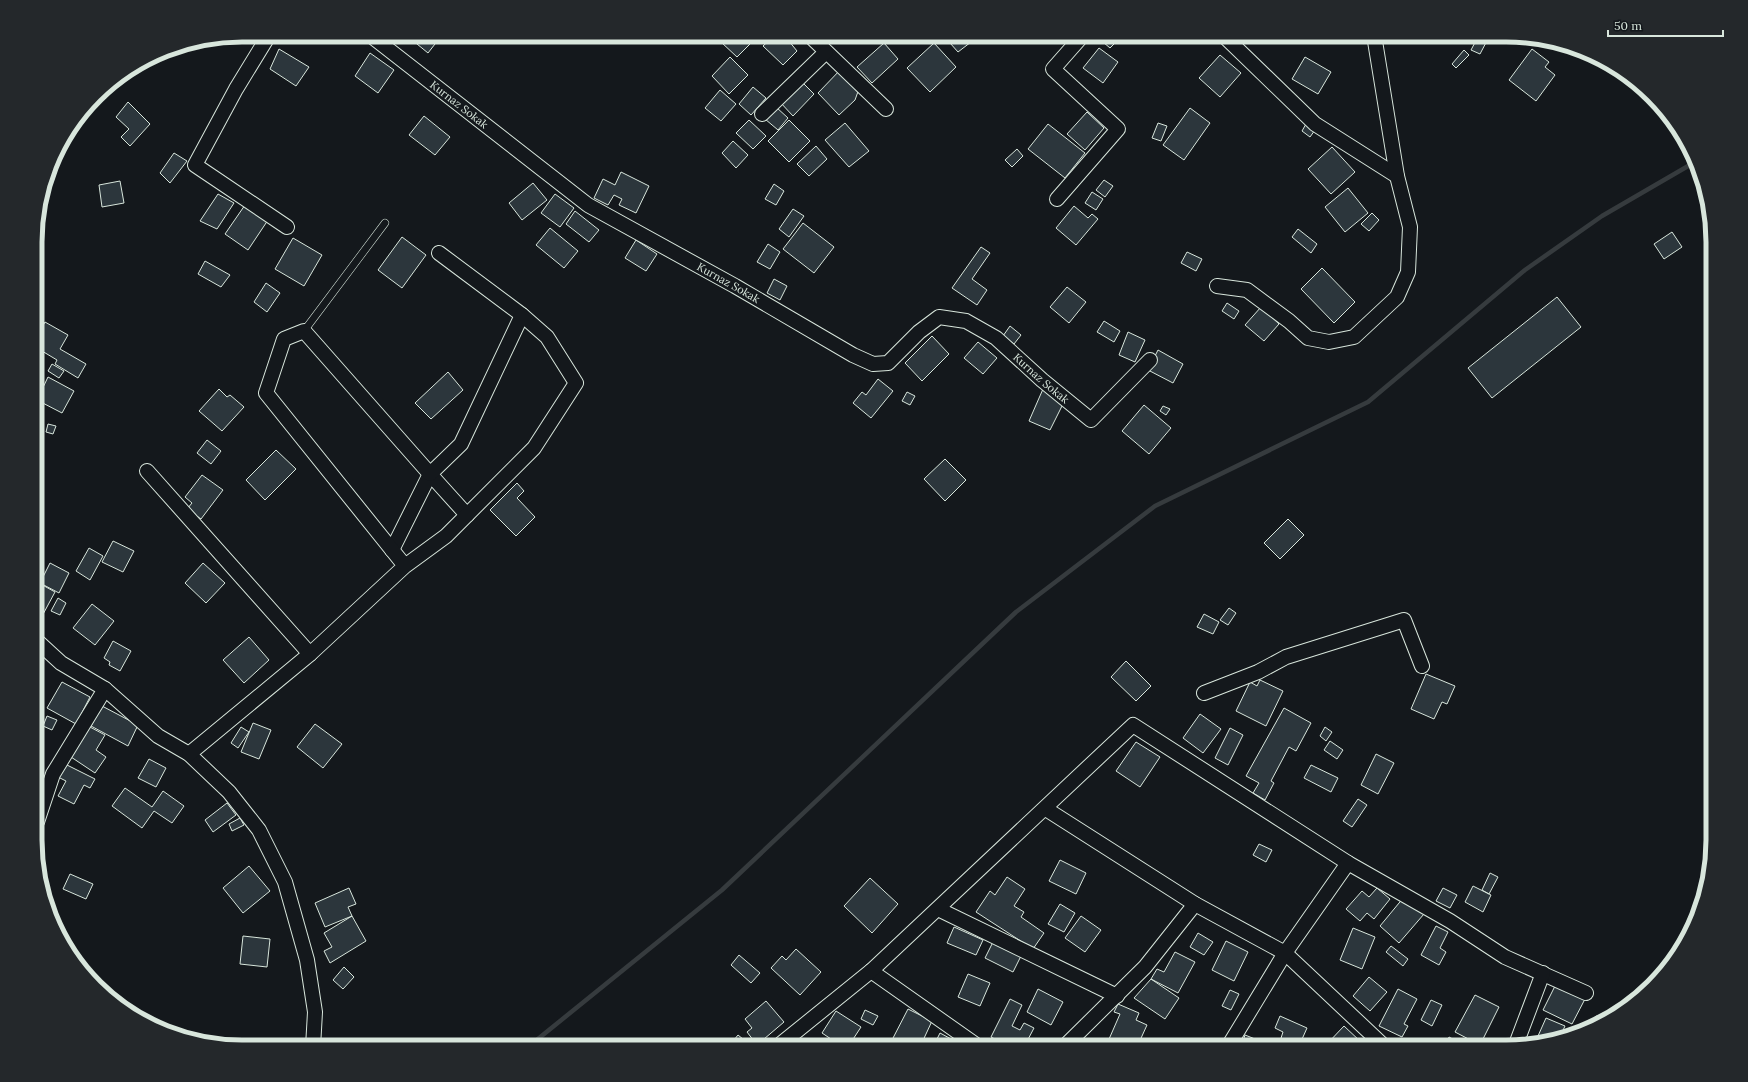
<svg xmlns="http://www.w3.org/2000/svg" width="1748" height="1082" viewBox="0 0 1748 1082" font-family="Lora,serif">
<rect width="100%" height="100%" fill="#14181c"/>
<g fill="none" stroke-linecap="round" stroke-linejoin="round">
<!-- stream -->
<path stroke="#363b3e" stroke-width="4.5" d="M528 1047 722 890 1016 612 1155 506 1368 402 1525 270 1602 216 1695 162"/>
</g>
<!-- building -->
<path fill="#2c363c" stroke="#d8e6dc" d="M406 35H442L428 53Z
M728 35H743L751 43 737 57 721 42Z
M775 35H784L797 51 783 65 763 46Z
M834 35H847L841 41Z
M863 35H878L868 42Z
M960 35H965L971 42 958 52 950 43Z
M1110 35 1118 40 1110 48 1103 42Z
M1479 35H1490L1480 54 1471 50Z
M884 43 898 59 872 83 857 67Z
M934 43 956 67 930 92 907 68Z
M1099 48 1118 62 1103 83 1083 68Z
M279 49 309 67 296 86 270 69Z
M1532 49 1549 62 1545 67 1555 75 1536 101 1509 80Z
M1464 50 1469 55 1456 68 1452 64Z
M370 53 394 70 378 93 355 76Z
M1220 55 1241 73 1220 97 1199 78Z
M730 57 748 75 729 94 712 76Z
M1305 57 1331 72 1318 94 1292 79Z
M842 68 860 86 855 100 839 115 818 93Z
M800 80 814 94 793 116 779 101Z
M753 87 766 98 751 115 739 104Z
M720 90 736 104 721 121 705 108Z
M128 102 150 124 130 146 121 137 129 129 116 117Z
M776 107 788 118 778 130 765 119Z
M1190 108 1210 123 1184 160 1163 145Z
M1087 112 1104 128 1085 150 1067 134Z
M424 116 450 137 435 155 409 135Z
M749 120 766 136 753 149 736 133Z
M789 120 810 141 789 162 768 141Z
M845 123 869 151 849 167 825 140Z
M1158 123 1167 126 1161 141 1152 138Z
M1048 124 1085 153 1065 178 1028 149Z
M1306 124 1315 130 1310 137 1302 131Z
M733 141 748 155 736 168 722 153Z
M816 146 827 159 809 176 797 164Z
M1332 147 1355 172 1331 194 1308 169Z
M1017 149 1023 156 1012 167 1005 160Z
M174 153 187 161 170 183 160 173Z
M621 172 649 186 636 213 619 205 622 199 614 195 608 205 594 198 603 179 615 185Z
M1104 180 1113 186 1105 197 1096 190Z
M120 181 124 203 102 207 99 185Z
M533 183 547 200 522 220 509 203Z
M774 184 784 191 776 205 765 199Z
M1348 188 1368 213 1345 232 1325 207Z
M1092 192 1103 199 1096 210 1085 203Z
M218 194 234 203 217 229 200 221Z
M555 194 574 208 560 227 541 213Z
M245 205 268 220 248 250 225 234Z
M1074 206 1088 218 1092 214 1098 219 1076 245 1056 228Z
M793 209 804 216 789 237 779 229Z
M575 211 599 230 589 242 566 224Z
M1372 213 1379 220 1369 231 1361 224Z
M803 223 834 247 814 273 783 249Z
M550 228 578 251 564 268 536 245Z
M1298 229 1317 244 1311 253 1292 237Z
M1672 232 1682 247 1664 259 1654 244Z
M402 237 426 255 402 288 378 270Z
M293 238 322 255 304 286 275 269Z
M636 240 657 254 646 271 625 258Z
M768 244 780 252 770 269 757 262Z
M981 247 990 253 972 279 987 290 977 305 952 288Z
M1187 252 1202 259 1196 271 1181 263Z
M205 261 230 275 221 287 198 274Z
M1322 268 1355 302 1334 323 1301 289Z
M774 279 787 286 780 300 767 293Z
M266 283 280 293 267 312 254 302Z
M1067 287 1086 302 1069 323 1050 307Z
M1557 297 1581 327 1492 398 1468 368Z
M1227 303 1239 311 1234 319 1222 311Z
M1261 307 1279 324 1264 341 1245 325Z
M1104 321 1120 331 1114 342 1097 332Z
M45 322 68 335 60 349 86 364 78 378 55 364 57 360 37 348V336Z
M1010 326 1021 335 1014 344 1003 336Z
M1128 332 1145 340 1135 362 1119 355Z
M932 336 949 354 922 381 905 363Z
M978 342 997 358 983 374 964 358Z
M1158 350 1183 364 1173 383 1148 370Z
M52 364 64 371 59 378 48 371Z
M448 372 463 390 431 419 415 403Z
M48 377 74 391 62 413 37 400Z
M878 379 893 391 871 418 853 403 862 392 866 395Z
M219 389 227 397 230 395 244 407 222 431 199 411Z
M1043 389 1063 404 1050 430 1029 421Z
M907 392 915 396 910 405 902 401Z
M1144 405 1171 428 1149 454 1122 431Z
M1163 406 1170 409 1166 415 1160 411Z
M48 424 56 426 53 434 46 432Z
M207 440 221 451 211 464 197 453Z
M276 450 296 469 265 500 246 480Z
M945 459 966 480 945 501 924 479Z
M202 475 223 490 201 519 187 509 192 503 185 497Z
M517 483 524 491 517 498 535 517 516 536 490 510Z
M1288 519 1304 535 1280 559 1264 543Z
M113 541 134 551 123 572 102 562Z
M89 548 103 556 90 580 76 571Z
M50 563 69 573 59 593 40 583Z
M203 563 225 583 206 603 185 583Z
M37 582 55 592 41 618 37 615Z
M58 598 66 603 60 615 51 611Z
M92 604 114 621 95 645 73 628Z
M1229 608 1236 613 1228 625 1220 620Z
M1204 614 1219 622 1213 634 1197 627Z
M249 637 269 660 244 683 223 660Z
M113 641 131 651 120 671 109 665 110 662 104 658Z
M1126 661 1151 686 1136 701 1111 677Z
M1426 674 1455 686 1447 704 1442 702 1434 719 1411 709Z
M1260 680 1283 691 1266 726 1236 711 1250 682 1257 686Z
M62 682 90 697 76 724 47 708Z
M102 706 138 725 128 746 91 726Z
M1284 708 1311 723 1296 751 1289 747 1271 781 1274 783 1265 800 1253 793 1259 783 1246 776Z
M1200 714 1221 729 1203 753 1183 738Z
M47 716 57 720 52 730 43 726Z
M253 723 271 730 259 759 241 752Z
M315 724 342 744 323 768 297 747Z
M90 727 105 735 96 750 106 757 95 773 71 757Z
M241 727 249 732 238 748 231 743Z
M1325 727 1332 732 1326 741 1320 736Z
M1230 728 1243 735 1228 765 1215 758Z
M1330 741 1343 750 1337 759 1324 750Z
M1136 742 1160 757 1140 787 1116 771Z
M1376 754 1394 763 1378 794 1361 785Z
M149 759 166 768 156 787 138 778Z
M65 764 95 779 90 788 84 785 74 804 58 796 66 781 58 777Z
M1311 765 1338 778 1331 792 1304 778Z
M125 788 152 807 163 791 184 806 172 823 154 811 142 828 112 806Z
M1358 799 1367 805 1352 827 1343 821Z
M227 803 236 815 213 832 205 820Z
M240 818 244 825 232 831 229 824Z
M1259 844 1272 850 1266 862 1253 855Z
M1060 860 1086 873 1076 894 1049 881Z
M249 866 270 891 243 913 223 888Z
M1490 873 1498 877 1489 894 1482 890Z
M70 874 93 884 86 899 63 889Z
M1007 877 1025 889 1014 906 1024 912 1021 917 1044 933 1033 949 976 912 990 891 995 895Z
M870 878 898 904 872 933 844 906Z
M1473 886 1491 895 1483 912 1465 902Z
M349 888 356 904 348 907 352 916 325 927 315 903Z
M1377 888 1390 899 1374 919 1367 913 1360 921 1346 909 1362 891 1369 897Z
M1443 888 1457 895 1450 908 1436 901Z
M1404 897 1424 914 1399 943 1380 926Z
M1060 904 1075 913 1064 932 1048 924Z
M352 916 366 941 330 963 324 951 332 947 324 933Z
M1081 916 1101 930 1085 952 1065 938Z
M1436 926 1448 932 1440 948 1446 952 1439 965 1421 955Z
M954 927 983 940 976 955 947 943Z
M1353 928 1375 937 1362 969 1340 960Z
M1198 933 1213 942 1204 955 1190 947Z
M243 936 270 939 267 967 240 964Z
M995 938 1023 952 1013 972 985 958Z
M1226 941 1248 952 1234 981 1212 970Z
M1391 946 1408 959 1403 966 1386 952Z
M796 949 821 972 800 995 771 968 782 956 786 960Z
M1175 952 1195 962 1178 993 1151 979 1157 969 1164 972Z
M739 955 760 973 751 983 731 965Z
M344 967 354 977 343 989 333 980Z
M968 974 990 983 980 1006 958 997Z
M1369 977 1387 992 1370 1011 1353 996Z
M1151 979 1179 998 1165 1019 1134 998Z
M1556 984 1585 999 1572 1024 1543 1010Z
M1038 989 1063 1002 1051 1025 1027 1012Z
M1398 989 1417 999 1404 1024 1408 1026 1402 1037 1379 1026Z
M1230 990 1239 994 1231 1010 1222 1006Z
M1475 995 1499 1007 1480 1045 1455 1032Z
M1010 999 1022 1005 1012 1026 1020 1030 1024 1023 1034 1028 1024 1047H1010L991 1037Z
M1431 1000 1442 1005 1432 1026 1421 1020Z
M766 1001 784 1022 757 1045 747 1032 752 1028 745 1019Z
M1118 1004 1139 1013 1136 1020 1147 1025 1137 1047 1106 1046 1120 1014 1114 1012Z
M908 1009 932 1021 920 1047H906L892 1040Z
M865 1010 878 1016 873 1025 861 1019Z
M836 1011 861 1027 848 1047H843L822 1033Z
M1280 1016 1307 1028 1299 1046 1281 1038 1283 1032 1275 1028Z
M1596 1016 1608 1020 1592 1027Z
M1546 1018 1565 1026 1559 1039 1549 1041 1538 1036Z
M1344 1026 1361 1042 1357 1047H1327L1326 1045Z
M940 1033 964 1046V1047H933Z
M738 1035 749 1044 747 1047H732L730 1045Z
M1245 1035 1270 1045 1269 1047H1241Z
M1449 1037 1468 1047H1444Z"/>
<g fill="none" stroke-linecap="round" stroke-linejoin="round">
<defs>
<path id="lane" d="M304 331 385 223"/>
<g id="street">
<path d="M269 35 236 89 195 165 287 227"/>
<path id="s1" d="M370 35 588 205 735 286 853 355 873 364 888 363 919 332 939 317 966 321 996 338 1042 380 1091 420 1150 360"/>
<path d="M809 35 886 109"/>
<path d="M1223 35 1315 124 1397 176"/>
<path d="M762 114 826 52"/>
<path d="M1057 199 1118 129 1053 69 1083 35"/>
<path d="M439 253 522 315"/>
<path d="M1217 286 1247 290 1289 321 1308 338 1329 342 1354 337 1397 297 1408 272 1410 227 1397 176 1374 35"/>
<path d="M147 471 310 654"/>
<path d="M392 550 430 474 467 515"/>
<path d="M37 641 61 663 105 689 158 736 189 754 229 792 259 830 285 882 307 960 315 1012 313 1047"/>
<path d="M1204 693 1258 672 1286 657 1404 620 1422 666"/>
<path d="M189 754 310 654 405 566 446 536 534 448 576 383 547 337 522 315 461 444 430 474 304 331 284 339 266 393 405 566"/>
<path d="M1046 809 1195 904 1285 953 1385 1047"/>
<path d="M37 822 53 774 105 689"/>
<path d="M938 909 1117 996"/>
<path d="M871 971 979 1047"/>
<path d="M777 1047 871 971 1133 725 1348 863 1450 921 1505 957 1586 993"/>
<path d="M1064 1047 1145 967 1195 904"/>
<path d="M1228 1047 1285 953 1348 863"/>
<path d="M1515 1047 1543 973"/>
</g>
</defs>
<!-- lane casing -->
<use href="#lane" stroke="#d8e6dc" stroke-width="8"/>
<!-- street casing -->
<use href="#street" stroke="#d8e6dc" stroke-width="16"/>
<!-- lane -->
<use href="#lane" stroke="#14181c" stroke-width="7"/>
<!-- street -->
<use href="#street" stroke="#14181c" stroke-width="14"/>
</g>
<g text-anchor="middle" stroke-width="3" stroke-linejoin="round" paint-order="stroke">
<!-- street labels -->
<g font-size="11" fill="#d8e6dc" stroke="#14181c">
<text dy="4" stroke="none"><textPath href="#s1" startOffset="113">Kurnaz Sokak</textPath></text>
<text dy="4" stroke="none"><textPath href="#s1" startOffset="437">Kurnaz Sokak</textPath></text>
<text dy="4" stroke="none"><textPath href="#s1" startOffset="809">Kurnaz Sokak</textPath></text>
</g>
</g>
<!-- crop -->
<path d="M0 0H1748V1082H0ZM242 42H1506A200 200 0 0 1 1706 242V840A200 200 0 0 1 1506 1040H242A200 200 0 0 1 42 840V242A200 200 0 0 1 242 42Z" fill="#24282b" fill-rule="evenodd"/>
<path fill="none" stroke="#d8e6dc" stroke-width="5" d="M242 42H1506A200 200 0 0 1 1706 242V840A200 200 0 0 1 1506 1040H242A200 200 0 0 1 42 840V242A200 200 0 0 1 242 42Z"/>
<!-- scale -->
<path d="M1608 30v6h115v-6" fill="none" stroke="#d8e6dc" stroke-width="2"/>
<text x="1614" y="30" font-size="12" fill="#d8e6dc" stroke="#14181c" stroke-width="3" paint-order="stroke">50 m</text>
</svg>
